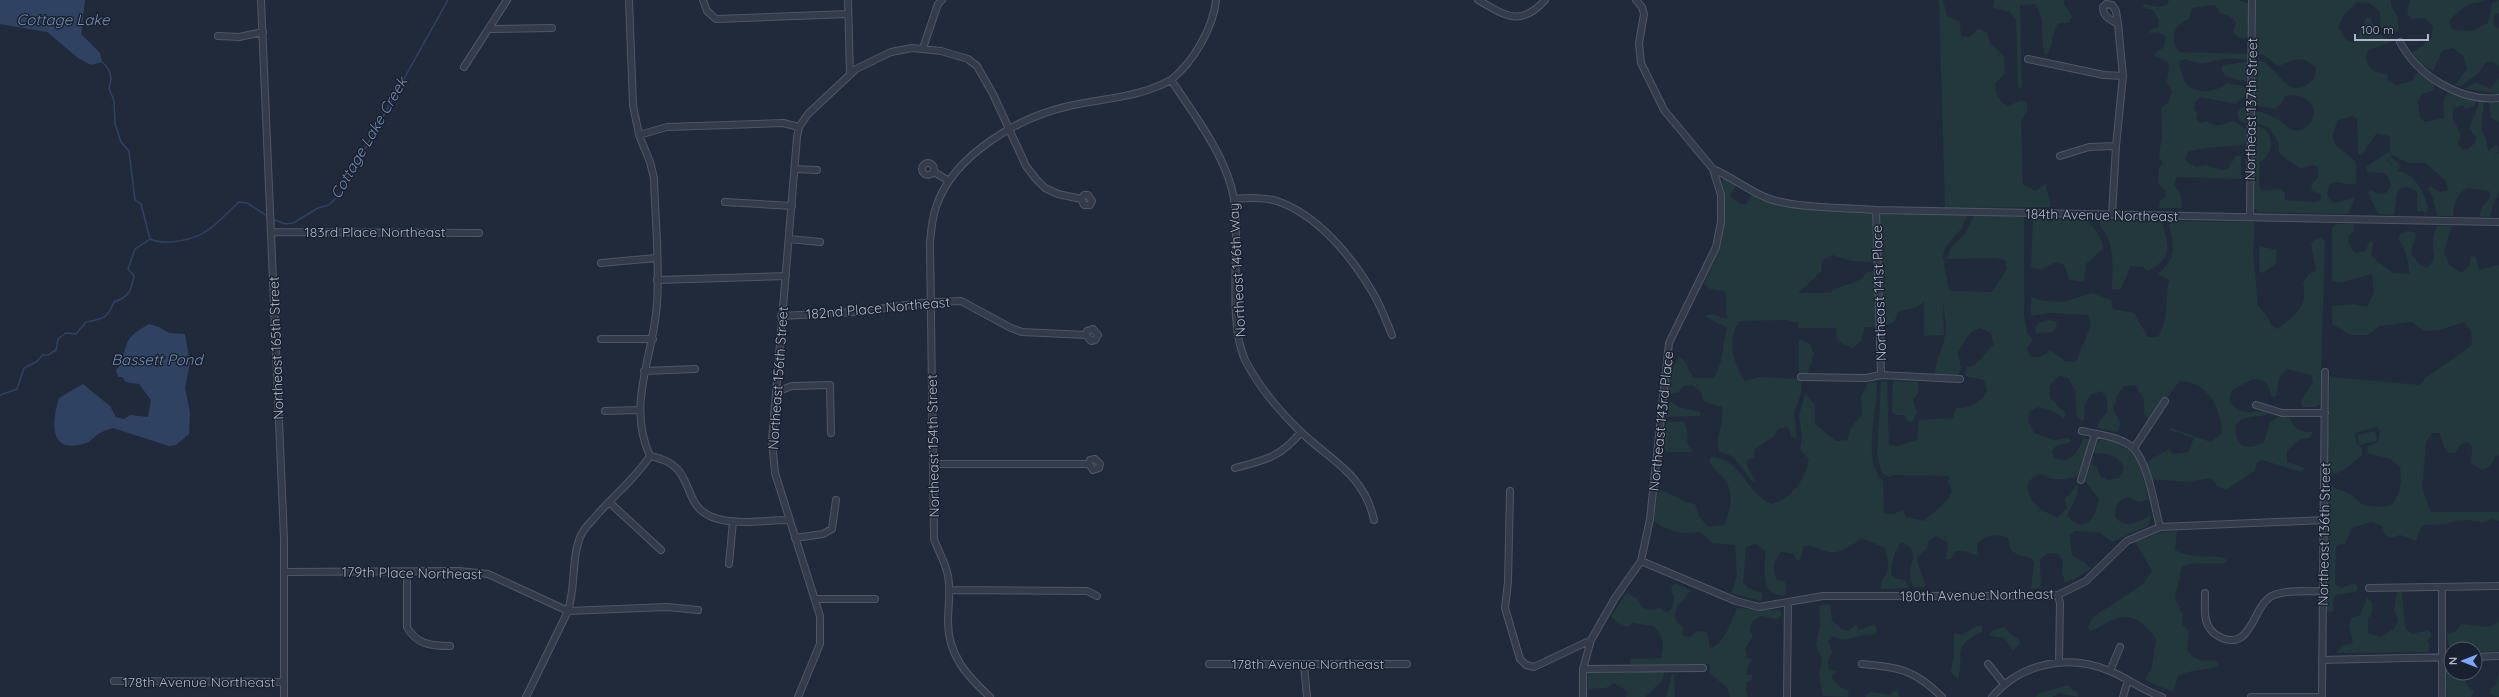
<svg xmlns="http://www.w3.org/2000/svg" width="2499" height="697" viewBox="0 0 2499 697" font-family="Quicksand,sans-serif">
<rect width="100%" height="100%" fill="#202a3b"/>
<!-- green -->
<path fill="#22383c" d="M1939 0H1943L1947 16 1960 22 1961 36 1970 37 1978 29 1987 32 1990 43 2004 56 2005 73 1995 84 1997 97 2007 107 2021 100 2027 103V111L2021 122 2023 184 2035 191 2046 184 2051 207 1945 208Z
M1994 0H2065L2064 3 2072 16 2069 23H2058C2051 34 2054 46 2046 56 2038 37 2048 24 2035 4L2020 5 2022 87 2020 88 2018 87 2016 20 2010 12 1993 8Z
M2169 0H2238L2248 3V36L2241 39 2233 33 2236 22 2228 15 2221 14 2215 5 2192 8 2189 19C2173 25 2169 40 2179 52L2248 54V59C2238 59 2228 58 2219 60 2203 63 2202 66 2185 59L2180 61C2179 67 2180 68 2182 73 2184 76 2183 80 2185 82 2195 96 2217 92 2227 83L2247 87 2246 95 2235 104 2201 97 2196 101 2194 109 2198 114 2196 119 2201 123 2207 121C2215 129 2224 124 2233 121L2246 129 2247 142 2244 145C2225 147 2206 146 2188 152L2185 158 2188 163 2196 167 2206 165 2222 170 2228 168 2236 156H2241V179L2177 177 2174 185 2180 193 2182 208H2159L2160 201 2166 196 2165 190 2158 184 2159 167 2163 165 2159 156 2162 135 2161 108 2168 103 2172 91 2167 82 2169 63 2155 56 2156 52 2164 47 2166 36 2157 32 2149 33V29L2158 28 2159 20 2153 10 2143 8 2144 4 2158 7 2167 5Z
M2256 0H2391V5L2397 15 2399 30 2391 36 2381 28 2380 12 2370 3 2357 2 2344 15 2338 27 2346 40 2354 43 2366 18H2371C2374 31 2379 37 2393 41L2368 51C2362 63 2374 75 2387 74L2388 81 2396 85 2413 81 2414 76 2419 72 2436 85 2432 91 2422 94 2418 101 2420 117 2425 122 2444 118 2443 101 2448 93 2476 101 2474 106 2466 109 2462 105 2453 109V120L2461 134 2458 144 2462 149H2468L2475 143 2476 137 2469 128 2480 101 2484 102 2481 128 2485 136 2489 153 2488 151 2497 145 2499 152 2491 157 2499 153V193L2494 202 2490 217 2479 216 2482 207 2490 197 2489 191 2467 188C2456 195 2454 203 2453 216H2437L2433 198 2427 188 2431 187C2437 192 2441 193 2448 190L2446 181 2425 163H2408L2392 155 2387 160 2396 170 2388 160 2392 157 2401 166 2397 171C2414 172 2424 191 2428 207L2427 212 2417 211V192L2409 187 2401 188 2397 193 2394 215 2378 214 2368 192 2371 190 2378 194 2386 193 2391 185 2386 173 2367 172 2366 167 2390 151V136L2376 134 2362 155 2358 154 2357 119 2353 116 2339 120C2324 145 2340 146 2356 162V183C2348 187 2340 180 2331 183 2328 188 2326 193 2329 198 2335 209 2346 197 2355 197L2350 210 2346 214 2258 212 2254 208 2255 126C2276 128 2275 153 2260 162L2259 185 2262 191 2281 189 2285 193V200L2313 202 2320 201 2321 195 2311 190 2312 184 2319 176 2318 167 2313 165 2301 168 2285 158 2279 152V144L2270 129 2255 122V111C2263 112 2269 114 2275 118 2286 124 2296 139 2309 124 2324 106 2301 90 2285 97L2281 104 2275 109 2255 105 2256 60C2280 62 2285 107 2315 78L2316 67C2298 54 2297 60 2278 66L2264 55 2256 53Z
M2410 0H2485C2479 4 2477 2 2471 4 2462 6 2454 16 2449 22L2453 30 2472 31 2488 23 2492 4 2499 0V13L2494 16V24L2499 29V68L2494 62H2486L2479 73 2461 86 2455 85 2467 69 2464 57 2453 48 2442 51 2433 71 2422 65 2412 53 2431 39 2433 26 2424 18 2413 19 2407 14Z
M2248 62 2247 81C2237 80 2226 79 2221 70L2223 65Z
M2499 78V94L2466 89 2475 82 2491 89Z
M2489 102H2499V126L2498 122 2491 118Z
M2246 106V123L2240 121 2237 113 2241 108Z
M1724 177 1737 184 1730 196 1740 204H1746L1752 195C1788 212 1832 209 1872 212L1874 262 1851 261 1832 255 1822 261 1821 272 1798 293H1830C1843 282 1856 287 1868 272L1875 271 1876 327H1865L1861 341 1853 348 1844 345 1836 337 1837 328H1798V323L1786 320 1739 321C1727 340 1732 362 1745 381L1759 377 1802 379 1801 393 1794 413 1797 438 1791 437 1788 427 1778 429 1773 437 1755 449 1754 457 1748 460 1747 466 1755 480 1754 482C1739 470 1741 455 1719 452 1714 438 1725 425 1722 407L1704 402 1701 392 1693 385 1683 386 1678 393 1667 394V377L1679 357 1684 360 1693 378H1713C1725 362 1721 346 1727 328L1705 316 1712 314 1727 319C1725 309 1728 301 1724 291L1710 289 1703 283C1723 245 1728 223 1722 180Z
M1882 214H1968L1961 229 1945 248 1943 256 1949 291 1992 292 2007 269 2005 260 1995 258 1947 259 1950 249 1966 232 1974 215H2022L2024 219V316L2027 333 2033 339 2027 348 2029 356C2038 359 2043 356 2050 350L2065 361 2076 362 2091 325 2089 315 2049 313 2031 316V297L2044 301 2063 302 2092 293 2111 300 2113 309 2134 313 2148 337H2158C2169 319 2165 300 2169 280L2158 274C2177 258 2174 248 2169 224L2173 221 2255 222 2253 253 2258 306 2267 316 2272 326 2278 329C2296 313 2308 308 2303 283L2309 274 2316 270 2311 243 2315 239 2322 238 2325 242 2320 404 2316 407H2302L2301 401 2313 382 2311 375 2287 369 2279 378 2276 396 2272 397 2266 381 2253 379 2232 390 2229 400C2239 417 2249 411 2266 411L2268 414C2256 419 2241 414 2235 426L2237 439 2242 446 2252 447 2264 442 2270 422 2280 416 2290 418C2295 430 2300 432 2313 432L2310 438 2300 439 2287 451V462L2305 468 2301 472 2262 460 2256 464 2255 471 2226 490 2217 486 2210 478 2187 482 2150 479 2146 463 2169 449 2173 454 2188 452 2194 438 2170 430 2171 428 2211 442 2222 433C2221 408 2208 382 2180 381L2149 420 2144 415V399L2135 385 2124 386 2117 396 2113 410 2121 423 2117 432 2097 428 2100 420 2107 412V399L2102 391 2092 394 2085 403 2084 420 2077 419 2075 390 2068 378 2059 376 2049 386 2050 398 2066 413 2064 418 2052 411 2038 407 2029 412 2028 421 2034 433 2054 440 2070 438 2071 442 2056 446 2052 451 2054 458C2072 465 2078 452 2083 438L2091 440 2077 477C2070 478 2061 480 2054 479 2041 478 2044 467 2028 482 2026 503 2040 509 2057 518L2067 508 2065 499 2078 484 2077 496 2067 515C2083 536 2096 518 2099 499L2085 481 2091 464 2097 467 2101 477 2108 480 2119 478 2124 469C2119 454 2107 454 2094 453L2098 441 2103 439C2138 447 2142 467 2148 499L2139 502 2127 497C2117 502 2115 506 2115 517 2127 530 2138 522 2151 515L2149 525 2112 542 2100 533 2075 531 2070 535 2072 556 2086 563 2090 569 2075 579 2065 583 2062 573 2063 561 2058 553 2047 554 2040 559 2041 588 2031 589 2034 563 2031 558 2018 555 2011 550 2008 538C1997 533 1987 535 1977 543L1978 556 1965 551H1956L1951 559H1946L1948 542 1936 536 1929 540 1927 548 1917 557C1917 568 1925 576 1925 587H1913C1912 583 1910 578 1910 574 1911 559 1920 551 1902 542 1894 549 1891 565 1891 575L1897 579 1905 580 1909 588 1881 589C1881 581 1882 580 1886 574 1890 566 1887 557 1885 548L1862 538C1853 545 1841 554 1828 552 1819 550 1814 545 1804 546L1800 560 1797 561 1794 554 1781 552C1773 561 1773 567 1776 579L1785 582 1786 595C1759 598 1766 570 1765 551L1756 544 1746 547 1743 583 1748 588 1763 593 1761 601 1731 593 1737 576 1735 545 1712 543C1700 530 1702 532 1686 533 1676 534 1660 526 1654 521L1658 488 1686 502 1695 504 1699 516 1708 527 1724 525C1730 510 1735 494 1725 480 1721 474 1714 470 1710 463V457C1742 457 1745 493 1772 504 1793 497 1805 480 1809 459L1800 450 1802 438 1799 415 1805 394 1815 405V424L1836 441 1847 440 1851 428 1862 414 1861 396 1868 383 1877 382C1878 410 1861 461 1883 481L1884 514H1894L1903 509 1906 517 1924 521C1935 510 1947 505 1952 491L1948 482 1949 476 1893 475 1889 477 1882 473 1877 455 1881 382 1887 381 1889 445 1897 446 1917 440 1919 420 1953 418 1956 408C1970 408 1980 404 1987 390L1984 380 1965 376 1966 367 1974 366 1994 344 1991 333 1980 328 1970 333 1958 352 1961 369 1958 375H1935C1935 358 1943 351 1945 335 1947 324 1944 312 1943 300L1944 335 1924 336V302L1915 308 1899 311 1894 322 1883 326 1880 215Z
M2033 218 2087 220C2095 229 2102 236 2103 249L2086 264 2084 282 2069 280C2064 256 2057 261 2041 270L2031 267Z
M2100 220 2162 222C2169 248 2174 256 2148 271L2143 267 2131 266 2121 289 2112 290C2112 269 2116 242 2100 226Z
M2336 224H2353L2354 231 2349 236C2348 244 2350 247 2355 253L2365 251 2370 241 2373 242 2371 256 2393 273 2409 274C2410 266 2404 245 2398 238L2401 233 2409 231 2416 233 2411 254 2419 264 2426 268C2439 257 2432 256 2433 242 2433 237 2435 231 2437 226H2452L2444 253 2450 266 2462 272 2470 265 2471 256 2476 257 2479 270 2499 265V456L2496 455 2490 467 2482 470 2471 463 2472 447 2467 442 2460 445 2455 453H2448L2444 447 2440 433H2432L2426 442 2422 489 2431 512H2499V521L2492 519 2484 522 2466 520 2452 521 2446 524 2422 525 2416 541 2400 535 2392 538 2385 535 2382 526 2371 522 2352 528 2345 544 2338 545 2336 548 2335 584 2341 588 2354 583 2358 586 2356 592 2336 595 2333 600V611L2327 612 2328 485 2350 494 2363 505 2377 507 2392 505C2401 492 2402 482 2400 467L2391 459 2367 453 2368 446 2378 442 2380 431 2377 427 2355 433 2357 444 2362 448V455C2351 463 2342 475 2327 475L2330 377 2419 385 2428 376 2472 345 2471 331 2464 322 2440 330 2424 331 2412 322 2380 326 2367 335H2351L2332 324V306L2353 304 2367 307 2374 292 2372 274 2339 283 2332 281V228Z
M2259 246 2277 250 2276 264 2263 273 2259 271Z
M2048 320 2055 321 2057 327 2053 332 2036 333 2035 328 2039 323Z
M1799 339 1810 344 1814 354 1808 373 1799 374Z
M1893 381 1918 382 1919 391 1913 400 1917 413 1912 422 1907 421 1904 415H1896L1892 412Z
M1667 402H1672L1679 407 1700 412V416L1666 417Z
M1666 421 1684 422 1688 433 1687 442 1693 452H1666L1664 447Z
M2375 431 2377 441 2359 445 2357 435Z
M2177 531 2175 550C2189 558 2208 555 2224 558L2228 562C2212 566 2198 560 2182 567L2175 598 2183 615 2182 624 2189 632 2187 650C2195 661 2202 661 2216 660L2218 663V667L2188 672 2178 676 2173 692 2145 680 2152 667 2156 639C2132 606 2120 616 2090 632L2088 627 2093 617 2143 584 2152 571 2135 542 2162 532Z
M1674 583 1690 590C1683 604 1664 612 1683 628V636L1690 637 1698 631 1707 632 1710 648C1725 644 1731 621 1737 608L1780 610 1782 614 1778 619 1761 616 1752 622 1750 630 1753 636 1745 649 1747 658 1753 659 1747 667V675H1752V680L1747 682 1746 691 1748 697H1730L1728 688 1710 674 1709 664H1630V659L1661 658C1665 645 1663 637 1654 626L1632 623 1628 627 1617 623 1611 616 1627 592 1638 600 1643 608 1653 610 1660 608 1667 613 1672 608 1674 597 1671 590Z
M2397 591 2402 592 2405 627 2411 634 2429 630 2432 635 2427 641 2429 643V652L2337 653 2341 646 2353 643 2349 626 2351 618 2360 615 2367 598 2372 602V614L2368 618V633L2381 637 2395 628 2398 619 2394 611Z
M1826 604 1830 605 1832 620 1841 629 1848 631 1856 624 1859 630 1874 624 1877 629 1875 635 1869 634 1843 640 1831 636 1828 642 1832 652 1828 661 1829 669 1837 671 1831 677 1840 687 1849 691 1848 697 1823 696 1819 674 1822 660 1816 645 1820 626 1819 606Z
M2499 622V651L2475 652V649L2450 651 2447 633 2455 632 2461 624 2489 627Z
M1976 626H1982V632C1951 646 1965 653 1958 680L1950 671 1954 657V633L1962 635Z
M2005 627 2010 634 2019 639 2020 644 2013 650 2004 638 1989 636 1991 631Z
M2451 661V673H2471L2465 681 2467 685 2474 692 2471 697H2447L2445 672Z
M1664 672 1663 680 1645 697H1626L1628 692 1614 683 1606 688 1588 689V673Z
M2499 672V697H2498L2490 694 2491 688 2497 683Z
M1672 674H1674L1675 697H1666Z
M2067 685 2079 694 2078 697 2059 693 2052 697H2035L2041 693Z
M1894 690 1898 692 1900 697H1866V695L1871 692 1890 695Z"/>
<!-- water -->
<path fill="#304262" d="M0 0H85L81 34 100 53 102 62 91 65 78 58 47 32 0 24Z
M149 324 159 327 169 333 185 334 190 363 185 388 190 412 189 434 176 445 169 446 113 428C107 430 100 432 96 436 93 438 91 440 89 442 49 457 51 424 59 398L83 384 110 406 116 417 124 419 130 415 148 417 151 400 139 384 126 382 122 377H118L116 370C124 362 123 353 127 343 131 334 141 329 149 324Z"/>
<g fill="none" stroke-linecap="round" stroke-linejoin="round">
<!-- stream -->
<path stroke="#304262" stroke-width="1.5" d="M102 62C111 69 113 77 109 88L114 101 115 124 121 142 129 151 135 200 141 204 150 239
M272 219 285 224 293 223 318 208 329 205 339 195 448 0
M150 239C166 246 194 240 208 230 217 224 230 210 239 202L247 203 269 217
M0 395 17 389 24 368 36 362 43 355H48L56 350 58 339 66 333 76 334 86 322C103 319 107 319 114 302 129 297 131 291 134 276L128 269 135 249 150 239"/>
<defs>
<path id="minor" d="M261 0 284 538V697
M629 0 633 105 639 135 650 162 654 178C655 218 660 263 657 303 654 356 626 404 650 456
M703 0 707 11 716 19 848 14
M848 0 850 75
M1216 0C1213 29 1193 62 1171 80 1194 114 1228 159 1234 200 1241 244 1227 321 1245 360 1259 387 1279 411 1301 432 1331 461 1364 474 1374 520
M1478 0C1505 15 1520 28 1545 0
M490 29 552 28
M218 36 239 37 263 32
M2400 42C2418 76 2460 102 2499 98
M923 48 938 4 942 0
M2028 59 2104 75 2123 76
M464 67 507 0
M639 135 667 127 783 123 799 127
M2060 156 2089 147 2116 146
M922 169a6 6 0 1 1 12 0a6 6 0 1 1-12 0Z
M795 169 817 170
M1713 169C1732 177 1749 191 1767 198 1792 208 1848 208 1876 210L2499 222
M934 172 949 181
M1234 199C1248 198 1263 197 1277 201 1318 215 1352 257 1373 293 1381 306 1386 321 1392 335
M725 202 792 206
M1876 210 1881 375
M2112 215 2116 146 2123 76 2118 24C2110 19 2103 17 2103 7L2106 4 2112 5 2116 11 2118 24
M2250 217 2252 0
M271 232 479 233
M789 239 820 242
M601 263 656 258
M657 280 786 276
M781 316 856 312 921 303 961 301 1011 328 1022 332 1086 335 1087 331 1093 329 1098 335 1095 340 1091 341 1086 335
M601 339H653
M644 371 695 369
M1801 377 1866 378 1881 375 1960 379
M776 392 792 386 830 385 831 433
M2256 405 2282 413H2325
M605 411 639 410
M2082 431C2097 434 2123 437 2134 449 2149 466 2154 505 2160 527
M2134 448 2165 401
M650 456C699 465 678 503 712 517 735 526 765 520 789 520
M933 464H1089L1090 460 1095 459 1100 464 1099 468 1093 470 1089 464
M1235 468C1265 460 1281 457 1301 432
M2081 480 2095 434
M1510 491 1508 582 1505 608 1520 659 1526 665 1534 667 1591 640
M609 502 661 550
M795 538 823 534 832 529 836 500
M1641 561 1736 601 1759 607 1823 596H2048L2058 595 2086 581 2127 541 2160 527 2325 520
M729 564 733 521
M285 572 459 571 488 574 568 611 667 607 698 610
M407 572V627C416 644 431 646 450 646
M2369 588 2499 586
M950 590 1087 591 1097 596
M2205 593C2205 610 2202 627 2218 636 2253 655 2252 603 2274 595 2288 589 2308 592 2323 591
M2058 595 2060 603 2059 662
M816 599H875
M2475 657 2499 656
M2322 660 2451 657
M1209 664H1407
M1862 664C1899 667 1915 670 1942 697
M1988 664 2004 684
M1304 665 1307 697
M1583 669 1703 668
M2110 671 2120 647
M114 681 284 682
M526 697 568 611C576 586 571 557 581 535 584 528 591 522 596 516 614 495 635 479 650 456
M798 697 820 644V616L775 473 772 441 797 137 799 127 808 114 856 69 891 52 912 48 941 51 968 59 977 66 993 94 1026 166 1036 179 1045 188 1058 194 1081 199 1084 205H1090L1092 201 1088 195H1084L1081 199
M990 697C967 676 948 655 948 622 948 606 951 592 948 576 946 563 938 551 934 539L930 243C931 230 932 218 936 207 953 155 1019 117 1069 106 1104 98 1138 98 1171 80
M1583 697V669L1591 640 1615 598 1641 561 1650 519 1669 343 1716 247 1721 222V195L1713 169 1664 110 1641 63 1639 43 1644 14 1642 7 1636 0
M1787 697 1788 603
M1992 697C2022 662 2069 654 2110 671 2127 678 2144 691 2162 697
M2123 697 2128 680
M2251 697H2322
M2322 697 2325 372
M2442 697V587"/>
</defs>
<!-- minor casing -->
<use href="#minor" stroke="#4e5766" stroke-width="8"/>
<!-- minor -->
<use href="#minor" stroke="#343c4c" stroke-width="6"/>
</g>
<g text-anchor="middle" stroke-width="3" stroke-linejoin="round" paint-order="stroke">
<!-- street labels -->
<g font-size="14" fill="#aeb7c8" stroke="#192130">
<text transform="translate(2251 109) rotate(-89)" y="5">Northeast 137th Street</text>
<text transform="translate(2102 215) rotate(1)" y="5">184th Avenue Northeast</text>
<text x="375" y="237">183rd Place Northeast</text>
<text transform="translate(1237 270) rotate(-93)" y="5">Northeast 146th Way</text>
<text transform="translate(1879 293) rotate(-92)" y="5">Northeast 141st Place</text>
<text transform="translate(878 308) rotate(-5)" y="5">182nd Place Northeast</text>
<text transform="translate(276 348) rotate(-92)" y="5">Northeast 165th Street</text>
<text transform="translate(778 378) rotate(-86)" y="5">Northeast 156th Street</text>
<text transform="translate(1661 421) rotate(-84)" y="5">Northeast 143rd Place</text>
<text transform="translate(933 446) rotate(-91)" y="5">Northeast 154th Street</text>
<text transform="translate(2324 534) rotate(-89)" y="5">Northeast 136th Street</text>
<text transform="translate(412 573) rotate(1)" y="5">179th Place Northeast</text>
<text transform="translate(1977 595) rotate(-1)" y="5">180th Avenue Northeast</text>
<text x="1308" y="669">178th Avenue Northeast</text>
<text x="199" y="687">178th Avenue Northeast</text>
</g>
<!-- water labels -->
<g font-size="15" font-style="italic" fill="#748bb2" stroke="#192130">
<text x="63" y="25">Cottage Lake</text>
<text transform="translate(369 138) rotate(-60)" y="5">Cottage Lake Creek</text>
<text x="157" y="365">Bassett Pond</text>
</g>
</g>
<!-- north arrow -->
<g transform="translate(2463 661) rotate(270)"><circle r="19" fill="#192130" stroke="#555d6d"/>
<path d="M0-3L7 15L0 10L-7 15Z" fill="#7ca7ff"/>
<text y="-6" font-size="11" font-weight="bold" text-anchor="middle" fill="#aeb7c8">N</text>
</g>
<!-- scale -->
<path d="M2355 34v6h73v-6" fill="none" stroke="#aeb7c8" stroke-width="2"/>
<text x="2361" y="34" font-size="12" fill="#aeb7c8" stroke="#192130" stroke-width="3" paint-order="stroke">100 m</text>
</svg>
